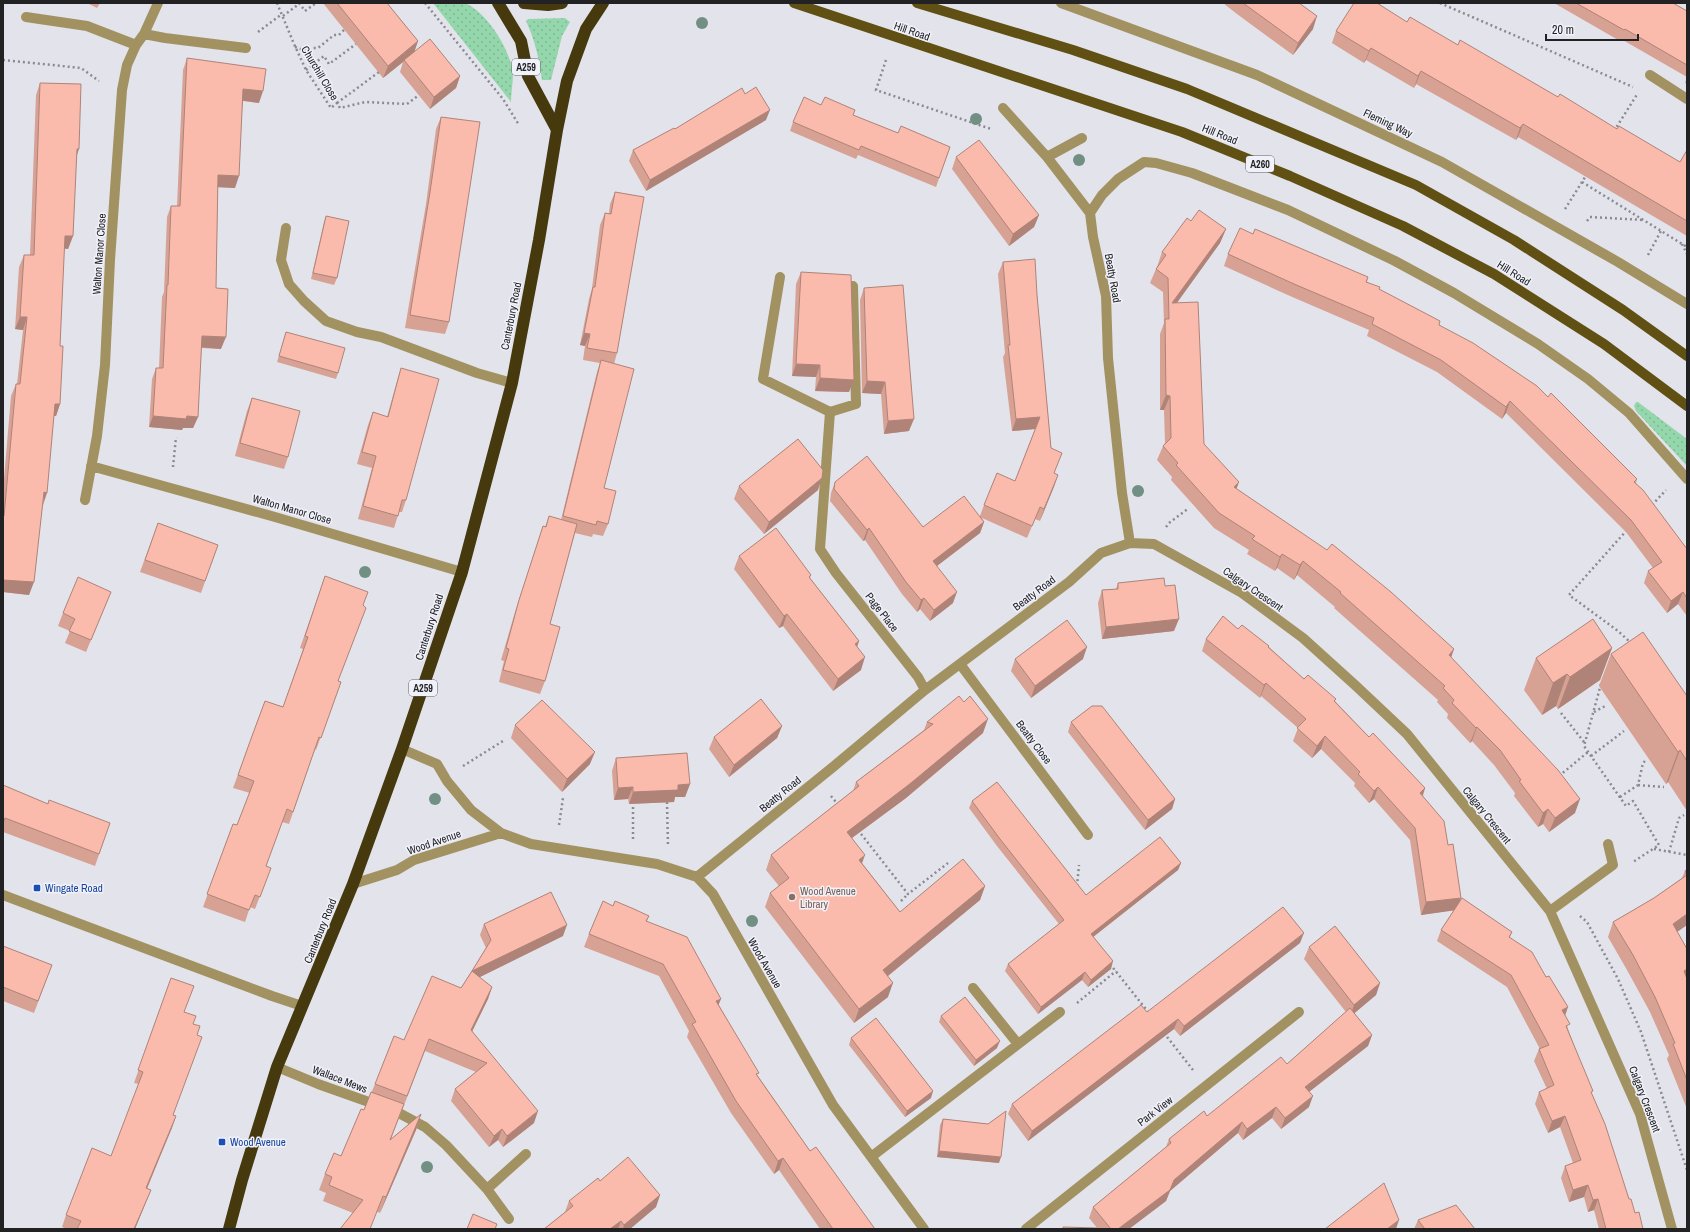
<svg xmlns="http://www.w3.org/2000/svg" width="1690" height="1232" viewBox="0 0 1690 1232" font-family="'Archivo Narrow',sans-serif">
<defs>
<pattern id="grass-dots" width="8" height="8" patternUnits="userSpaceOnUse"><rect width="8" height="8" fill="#95d7ac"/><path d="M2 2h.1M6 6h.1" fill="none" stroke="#80b894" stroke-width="1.8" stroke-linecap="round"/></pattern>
</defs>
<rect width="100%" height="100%" fill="#e3e3ec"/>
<!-- grass -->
<path fill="url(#grass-dots)" d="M433 3C441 3 461 1 467 4 488 14 511 51 513 74 513 83 511 93 511 102Z
M565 18 570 22 562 36 551 80H542C539 59 535 40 526 21L528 19Z
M1636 402H1638L1687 439V466L1636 411 1634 406Z"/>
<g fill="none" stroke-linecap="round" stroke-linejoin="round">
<!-- path -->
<path stroke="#8a8a90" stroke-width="2.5" stroke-dasharray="2 3" stroke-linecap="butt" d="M277 3 294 44 306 70 331 108 337 103 340 108 365 102 407 104 419 95
M299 3 305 11 316 3
M425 3 503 99 519 125
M1440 3 1633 87
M283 16 299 4
M258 32 282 14
M295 47 306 51 313 48H318L334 35H339L344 30
M3 60 81 68 99 81
M886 60 876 90 991 129
M306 70 324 56 329 64 356 44
M337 103 379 72
M1614 131 1638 93
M1582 182 1687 247
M1565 209 1587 174
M1587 221 1590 217 1644 220
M1682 244 1687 254
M1648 255 1661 231
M173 467 176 437
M1652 505 1666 490
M1166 527 1169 523 1189 508
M1627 530 1569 595 1618 631 1631 643
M1601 684 1584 746 1626 806 1633 801 1659 845 1633 862
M1594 712 1607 705
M1561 713 1584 742
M1591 756 1624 731
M463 766 503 741
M1559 776 1588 752
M1638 785 1664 787
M831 796 839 806
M1620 797 1638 785 1643 763 1646 760
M667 802 668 846
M559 825 563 798
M858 830 908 894 948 863
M633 839V805
M1654 849 1687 855
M1669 852 1679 818 1684 815
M1077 886 1079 865
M901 901 908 894
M1580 916 1587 922 1618 979 1641 1032 1687 1170
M1110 964 1149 1013
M1077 1003 1116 971
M1164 1033 1193 1070"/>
<!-- minor -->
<path stroke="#a29261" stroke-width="10" d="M1061 3 1257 75 1442 162 1618 262 1687 304
M26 17 87 26 136 45
M144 34 158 3
M1650 75 1687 99
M1003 108 1047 157 1090 213 1093 237 1106 296 1108 358 1122 493 1130 543
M1047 157 1082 138
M1090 213 1102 195 1118 179 1144 162 1156 163 1192 173 1288 210 1395 261 1454 293 1538 344 1588 379 1629 413 1687 479
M286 228 281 260 289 284 304 301 326 321 357 332 381 337 477 373 512 383
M780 277 763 379 830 412
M853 286 856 404 830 412 820 549 836 573 918 677 925 690
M91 466 275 517 462 572
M85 500 97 436 105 365 110 260 122 90 127 65 136 45 144 34 165 38 246 48
M960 664 1088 835
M402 749 437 764 447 781 471 810 501 833 531 844 657 864 697 877 713 894 833 1105 924 1229
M697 877 833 767 925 690 1069 582 1101 553 1130 543 1154 544 1242 593 1303 638 1355 685 1407 734 1550 911 1640 1114 1672 1229
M353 884 397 870 414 860 501 833
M3 895 272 996 302 1006
M1550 911 1613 865 1608 844
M973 988 1018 1044
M277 1067 318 1084 397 1112 425 1127 446 1145 487 1189
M871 1157 1060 1012
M509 1219 487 1189 526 1154
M1026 1229 1299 1012"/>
<!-- major -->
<path stroke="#605013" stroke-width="10" d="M794 3 1182 132 1290 176 1403 226 1494 274 1604 344 1687 406
M917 3 1073 50 1187 89 1416 185 1514 240 1623 310 1687 356"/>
<!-- highway -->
<path stroke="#45390d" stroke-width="12" d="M498 3 521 41 528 76 557 130
M524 3 548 5 562 3
M229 1229 242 1180 277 1067 353 884 402 749 462 572 512 383 539 240 557 130 567 81 586 29 603 3"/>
</g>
<!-- trees -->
<g fill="#728f83">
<circle cx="702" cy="23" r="6"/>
<circle cx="976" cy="119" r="6"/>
<circle cx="1079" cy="160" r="6"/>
<circle cx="1138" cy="491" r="6"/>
<circle cx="365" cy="572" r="6"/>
<circle cx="435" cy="799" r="6"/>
<circle cx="752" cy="921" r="6"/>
<circle cx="427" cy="1167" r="6"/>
</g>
<!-- wall -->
<path fill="#d7a194" d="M87 3H100L97 8Z
M323 3H387L418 41 414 52 460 76 456 88 430 109 400 72 403 62 383 78Z
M1223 3H1299L1313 29 1293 55 1237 14Z
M1554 3H1673L1687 11V84L1685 83 1687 77 1621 39 1620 41Z
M1407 22 1458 45 1680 162 1687 150V236L1518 137 1516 140 1416 84 1414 88 1366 60 1364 63 1332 43 1336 31Z
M187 58 259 103 243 101 235 188 218 187 216 288 221 349 201 348 198 417 193 428H183L182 430 149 427 152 379 156 368H159L162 297 164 292 167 217 171 206H177L183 70Z
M40 83 76 156 73 236 68 249 64 248 60 346V404L56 416H54L43 504 29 595 3 592V491L11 396 16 384H17L23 330 15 329 19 267 24 255H30L36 95Z
M745 94 766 120 646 191 629 161 633 150Z
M821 105 853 115 898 133 950 147 936 187 858 155 856 159 790 131 793 122Z
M441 117 449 322 445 334 405 328 426 204 436 129Z
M956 157 1039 215 1034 227 1009 246 952 169Z
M615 192 617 353 614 364 604 488 608 524 603 536 593 534 592 537 575 533 550 624 545 681 540 694 499 682 504 661 501 660 515 612 543 526 545 527 549 516 561 520 597 372 600 363 583 360 585 346 580 345 589 299 592 288 600 225 605 213H609L610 204Z
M326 216 337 278 334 285 311 279 324 222Z
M1191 221 1226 229 1220 243 1177 302 1204 444 1237 489 1451 657 1575 813 1549 832 1543 824 1538 827 1514 796 1515 793 1494 765 1472 741 1470 743 1447 718 1448 714 1437 702 1438 700 1334 608 1335 607 1297 575 1294 580 1277 568 1275 571 1247 554 1249 550 1214 528 1171 480 1172 477 1157 460 1163 446 1165 443 1164 410H1160V334L1164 323 1163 292 1150 283 1156 269 1157 267 1162 252Z
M1253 234 1368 277 1367 282 1439 325 1548 397 1637 479 1636 483 1687 549V616L1678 604 1667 613 1644 583 1648 571 1653 568 1626 532 1506 413 1502 419 1437 372 1367 336 1369 330 1290 296 1224 266 1228 254Z
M1003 262 1037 295 1051 448 1054 473 1058 475 1040 521 1035 519 1027 538 982 518 984 522 980 533 937 566 953 603 930 621 920 609 917 612 902 594 865 540 863 541 830 501 831 493 835 482 923 527 980 516 984 505 1015 481 1035 429 1012 431 1003 357 1005 353 998 274Z
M801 272 849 392 815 391 816 377 792 376 796 284Z
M864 288 909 431 884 434 881 394 862 393 860 300Z
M286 332 338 373 336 379 277 362Z
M401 368 406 500 402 512H399L394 528 358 519 372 468 357 464 368 425 373 412 387 417 397 381Z
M252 398 288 457 284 469 235 456 247 411Z
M739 486 818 490 764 534 734 499Z
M158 523 218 545 201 593 140 572Z
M739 556 811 575 810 578 859 641 857 647 861 670 833 691 783 626 779 628 734 569Z
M325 576 363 605 338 681 341 682 316 750 315 749 289 824 282 822 266 866V880L255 909 250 907 245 922 203 907 233 824 237 825 250 793 233 788 265 701 283 707 303 649 300 648Z
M1118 583 1165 586 1174 631 1102 639 1098 603 1102 590 1116 589Z
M106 604 86 652 65 643 70 631 58 626 63 613Z
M1238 629 1269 646V647L1304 679 1336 699 1335 701 1369 737 1425 788 1423 796 1448 845 1460 901 1512 932 1510 937 1565 1016 1568 1029 1592 1095 1629 1199 1635 1213 1643 1229H1599L1594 1210 1588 1212 1584 1197 1569 1202 1561 1178 1565 1166 1573 1163 1560 1127 1548 1133 1535 1104 1539 1092 1547 1089 1534 1061 1539 1049H1540L1507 987 1437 941 1441 930 1454 910 1421 915 1410 840 1374 799 1369 803 1354 786 1355 783 1321 749 1312 758 1293 741 1298 728 1261 696 1260 698 1202 651 1206 639Z
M1612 648 1600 680 1558 709 1556 706 1542 715 1524 690 1536 658Z
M1611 654 1687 696V811L1668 782 1666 784 1599 686Z
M1015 659H1083L1031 698 1011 671Z
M927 722 983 733 906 798 852 838 862 863 900 912 985 886 980 900 888 976V997L854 1023 765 907 770 893 779 886 766 870 771 855 853 791 856 782 924 730Z
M1071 722 1175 799 1172 809 1145 830 1068 732Z
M515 725 590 764 562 792 511 738Z
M782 726 777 738 729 777 709 749 714 737Z
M616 758 690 784 685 797H675L674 802 629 804 628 799 614 800 612 771Z
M3 785 48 804 110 823 95 866 3 832Z
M972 801 1086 895 1181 863 1178 870 1093 937 1111 969 1088 987 1082 980 1038 1014 1005 971 1008 964 1059 924 997 846 969 808Z
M1687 869V925L1677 932 1687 969V1109L1667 1059 1669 1055 1650 1012 1627 970 1608 937 1613 922 1654 898 1682 878 1685 871Z
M613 906 649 916 647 921 719 1005 758 1076 810 1151 875 1229H820L779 1170 774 1174 731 1113 687 1037 689 1031 659 976 584 947 589 934Z
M484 924 563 936 479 977 492 987 488 999 472 1031 534 1123 503 1147 498 1140 489 1147 451 1101 455 1089 476 1072 425 1051 391 1139 421 1114 416 1130 380 1213 378 1212 353 1213 323 1201 326 1193 319 1190 325 1174 341 1156 364 1110 375 1084 404 1040 461 988 486 948 480 935Z
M1300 943 1180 1036 1174 1029 1028 1141 1008 1114 1012 1104 1147 1012Z
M3 946 52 965 34 1013 3 1001Z
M1309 947 1380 983 1376 995 1354 1013 1372 1035 1368 1046 1309 1092V1107L1281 1129 1272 1118 1243 1140 1238 1133 1170 1191 1166 1201 1129 1229H1098L1089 1218 1093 1207 1166 1147 1169 1139 1207 1116 1287 1064 1346 1012 1304 959Z
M171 978 184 1012 193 1024 197 1035 173 1115 176 1116 147 1189 151 1190 135 1229H67L62 1227 66 1215 111 1156 139 1084 134 1083Z
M941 1016 997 1048 974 1066 939 1022Z
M851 1038 931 1098 905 1117 849 1045Z
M943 1119 988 1124 999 1163 937 1157 940 1125Z
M600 1181 660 1195 656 1207 630 1229H544L565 1212 569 1201Z
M1418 1220 1475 1229H1414Z"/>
<!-- shaded-wall -->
<path fill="#af8378" d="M1317 16 1313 29 1293 55 1298 43Z
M418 41 414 53 404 60 403 62 383 78 388 66Z
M1371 48 1366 60 1364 63 1369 51Z
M1421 71 1416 84 1414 88 1418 76Z
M460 76 456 88 430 109 434 97Z
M243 89 263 91 259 103 239 100Z
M770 110 766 120 646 191 650 180Z
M1523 124 1518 137 1516 140 1520 128Z
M77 149H79L75 161Z
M218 175 239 176 235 188 214 187Z
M1039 215 1034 227 1009 246 1013 234Z
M1226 229 1220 243 1169 314 1172 303Z
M65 236H73L68 249 60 248Z
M20 317H27L23 330 15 329Z
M584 333 590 334 585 346 580 345Z
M202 336 226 337 221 349 198 347Z
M796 364 820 365 816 377 792 376Z
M820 378 854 380 849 392 815 391Z
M867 381 885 382 881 394 862 393Z
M1166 395 1170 396 1164 410H1160Z
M1510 401 1506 413 1502 419 1506 407Z
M55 404H60L56 416H50Z
M153 416H187L198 417 193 428H183L182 430 149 427Z
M1040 417 1035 429 1012 431 1016 419Z
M914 419 909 431 884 434 888 421Z
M1058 475 1054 487 1040 521 1044 509Z
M822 478 818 490 764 534 769 522Z
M1239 482 1234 496V487Z
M44 492 47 493 43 505Z
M984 522 980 533 929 572 933 561Z
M869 528 865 540 863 541 867 530Z
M1282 554 1277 568 1275 571 1280 557Z
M1303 561 1297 575 1294 580 1300 565Z
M3 580 34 582 29 595 3 592Z
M957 592 953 603 930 621 934 610Z
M1683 592 1678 604 1667 613 1671 601Z
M924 598 920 609 917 612 921 600Z
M787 614 783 626 779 628 784 616Z
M1179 619 1174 631 1102 639 1106 627Z
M859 641 855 653V644Z
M1087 647 1083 659 1031 698 1035 686Z
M1612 648 1600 680 1558 709 1570 677Z
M1454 649 1449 664V655Z
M865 657 861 670 833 691 838 679Z
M1567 674 1556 706 1542 715 1553 683Z
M1266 683 1261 696 1260 698 1264 685Z
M988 719 983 733 906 798 841 846 847 832Z
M782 726 777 738 729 777 734 765Z
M1477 727 1472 741 1470 743 1476 728Z
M1325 736 1321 749 1312 758 1317 746Z
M1680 750 1668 782 1666 784 1678 752Z
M595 752 590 764 562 792 567 779Z
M690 784 685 797H675L674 802 629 804 633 792 678 785Z
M633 787 628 799 614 800 618 788Z
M1378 787 1374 799 1369 803 1374 791Z
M1425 788 1421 800 1420 793Z
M1175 799 1172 809 1145 830 1148 820Z
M1580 799 1575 813 1549 832 1555 818Z
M1548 809 1543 824 1538 827 1543 813Z
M865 855 860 869 859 860Z
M1181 863 1178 870 1088 941 1091 934Z
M985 886 980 900 878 984 883 970Z
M1461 898 1457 910 1421 915 1426 902Z
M1687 914V925L1667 939 1673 924Z
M567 925 563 936 468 983 472 971Z
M1304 933 1300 943 1180 1036 1184 1026Z
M1113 961 1111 969 1088 987 1091 980Z
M1687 969V981L1684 971Z
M1085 972 1082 980 1038 1014 1041 1007Z
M893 983 888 997 854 1023 859 1009Z
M1380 983 1376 995 1350 1017 1354 1005Z
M492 987 488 999 467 1042 471 1030Z
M721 999 716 1011V1001Z
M1568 1007 1564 1019 1562 1010Z
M1178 1019 1174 1029 1028 1141 1032 1131Z
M1372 1035 1368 1046 1301 1098 1305 1087Z
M1000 1041 997 1048 974 1066 976 1060Z
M933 1091 931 1098 905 1117 907 1111Z
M1313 1096 1309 1107 1281 1129 1285 1118Z
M1276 1107 1272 1118 1243 1140 1247 1129Z
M538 1111 534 1123 503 1147 507 1136Z
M421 1114 416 1130 380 1213 386 1197Z
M176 1116 172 1128 142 1200 146 1188Z
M1565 1116 1560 1127 1548 1133 1552 1121Z
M1242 1122 1238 1133 1170 1191 1166 1201 1129 1229H1118L1174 1180Z
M502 1129 498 1140 489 1147 494 1136Z
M939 1151 1001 1157 999 1163 937 1157Z
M783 1158 779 1170 774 1174 778 1161Z
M1588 1185 1584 1197 1569 1202 1573 1190Z
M151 1190 146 1202 135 1229H134Z
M660 1195 656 1207 630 1229H623L624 1225Z
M1598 1199 1594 1210 1588 1212 1593 1200Z
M1399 1220 1396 1229H1387Z
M621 1221 618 1229H610Z"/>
<!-- building -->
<path fill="#fabbac" stroke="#af8378" d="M337 3H387L418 41 388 66Z
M1243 3H1299L1317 16 1298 43Z
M1354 3H1377L1407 22 1410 17 1458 45 1460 40 1558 97 1560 94 1617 129 1619 126 1680 162 1687 150V221L1523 124 1520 128 1421 71 1418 76 1371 48 1369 51 1336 31Z
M1576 3H1673L1687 11V65L1625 29 1624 30Z
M430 39 460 76 434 97 404 60Z
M187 58 266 69 263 91 243 89 239 176 218 175 216 288 228 289 226 337 202 336 198 417 187 416 186 419 153 416 156 368H163L167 285H168L171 206H180Z
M40 83 81 84 79 149H77L73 236H65L60 346H63L60 404H55L47 493 44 492 34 582 3 580V515L4 516 16 384H20L27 317H20L24 255H34Z
M756 87 770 110 650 180 633 150 674 128 675 129 742 88 745 94Z
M804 97 821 105 825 97 855 110 853 115 898 133 901 126 950 147 939 178 861 146 859 150 793 122Z
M441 117 480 122 449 322 410 315 430 192Z
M979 140 1039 215 1013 234 956 157Z
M615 192 644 197 617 353 587 348 590 334 584 333 593 287H595L605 213 611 214Z
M1199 210 1226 229 1172 303 1198 302 1204 444 1239 482 1234 487 1327 550 1332 544 1391 592 1454 649 1449 655 1558 770 1580 799 1555 818 1548 809 1543 813 1519 781 1521 780 1500 750 1477 727 1476 728 1452 703 1454 700 1443 688 1445 686 1340 593 1341 592 1303 561 1300 565 1282 554 1280 557 1252 539 1255 536 1219 513 1176 465 1178 463 1163 446 1171 438 1170 396 1166 395 1165 319H1169L1168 278 1156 269 1166 255 1162 252 1187 218 1191 221Z
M326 216 349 221 337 278 313 273Z
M1240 228 1253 234 1255 229 1368 277 1366 282 1380 287 1379 289 1440 321 1439 325 1473 343 1537 386 1548 397 1551 393 1637 479 1634 482 1643 490 1687 549V598L1683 592 1671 601 1648 571 1662 562 1631 520 1510 401 1506 407 1441 360 1372 324 1374 318 1294 284 1228 254Z
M1035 259 1037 295 1051 448 1062 453 1054 473 1058 475 1044 509 1040 507 1032 526 984 505 997 473 1015 481 1040 417 1016 419 1008 345H1010L1003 262Z
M801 272 851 275 854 380 820 378V365L796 364Z
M903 285 914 419 888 421 885 382 867 381 864 288Z
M286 332 345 348 338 373 279 356Z
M601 360 634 369 604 488 616 491 608 524 597 521 596 525 563 516Z
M401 368 439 379 406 500H402L398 516 363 506 376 456 362 452 373 412 388 417Z
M252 398 300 411 288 457 240 443Z
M798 439 823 470 822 478 769 522 739 486Z
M867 456 923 527 964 496 984 522 933 561 957 592 934 610 924 598 921 600 906 582 869 528 867 530 834 489 835 482Z
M549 516 577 524 550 624 560 627 545 681 503 670 509 649 506 648 519 600 543 526 546 527Z
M158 523 218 545 205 581 145 560Z
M776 528 811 575 809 577 859 641 855 644 865 657 838 679 787 614 784 616 739 556Z
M325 576 368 592 363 605 366 608 338 681 341 682 321 738 319 737 293 812 287 809 266 866 271 868 260 897 255 895 249 910 207 894 233 824 237 825 254 781 238 775 252 736 265 701 283 707 308 637 305 636Z
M78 577 111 592 91 640 69 631 75 619 63 613Z
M1164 578 1165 586 1175 585 1179 619 1106 627 1102 590 1118 589V583Z
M1223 616 1238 629 1242 625 1269 646 1268 647 1304 679 1308 675 1336 699 1334 701 1369 737 1373 733 1425 788 1420 793 1444 821 1448 845 1453 844 1461 898 1426 902 1415 828 1378 787 1374 791 1358 774 1360 772 1325 736 1317 746 1297 728 1306 719 1266 683 1264 685 1206 639Z
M1593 619 1612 648 1570 677 1567 674 1553 683 1536 658Z
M1067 620 1087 647 1035 686 1015 659Z
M1643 632 1687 696V761L1680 750 1678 752 1611 654Z
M959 696 964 702 970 696 988 719 911 783 847 832 865 855 859 860 900 912 963 859 985 886 883 970 893 983 859 1009 770 893 789 878 771 855 859 786 856 782 933 724 927 722Z
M761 699 782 726 734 765 714 737Z
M542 700 595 752 567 779 515 725Z
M1092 706H1102L1175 799 1148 820 1071 722Z
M687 753 690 784 678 785V790L633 792V787L618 788 616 758Z
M997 782 1086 895 1160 837 1181 863 1091 934 1113 961 1091 980 1085 972 1041 1007 1008 964 1064 920 1000 839 972 801Z
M3 785 48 804 49 800 110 823 99 854 5 818 3 823Z
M1687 869V875L1685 871Z
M1687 875V914L1673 924 1687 949V969L1684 971 1687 979V1080L1673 1044 1675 1043 1655 997 1633 955 1613 922 1654 898Z
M551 892 567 925 472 971 491 940 484 924Z
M1462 898 1512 932 1509 937 1532 952 1546 977 1549 976 1568 1007 1562 1010 1570 1024 1566 1026 1593 1091 1591 1092 1605 1124 1629 1199H1631L1635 1213 1639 1212 1643 1229H1606L1598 1199 1593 1200 1588 1185 1573 1190 1565 1166 1581 1160 1565 1116 1552 1121 1539 1092 1554 1085 1539 1049 1549 1045 1511 975 1441 930Z
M603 901 613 906 615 901 634 909 649 916 646 921 687 937 721 999 716 1001 759 1073 756 1074 810 1151 816 1147 875 1229H833L783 1158 778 1161 736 1101 692 1024 696 1022 663 964 589 934Z
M1283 907 1304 933 1184 1026 1178 1019 1032 1131 1012 1104 1141 1005 1147 1012Z
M1335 926 1380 983 1354 1005 1309 947Z
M3 946 52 965 38 1001 3 987Z
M472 971 492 987 471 1030 538 1111 507 1136 502 1129 494 1136 455 1089 487 1063 429 1039 407 1096 375 1084 394 1036 404 1040 432 976 461 988Z
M171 978 194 986 184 1012 196 1016 193 1024 200 1026 197 1035 202 1037 173 1115 176 1116 146 1188 151 1190 134 1229H77L81 1221 66 1215 92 1148 111 1156 143 1072 138 1070Z
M965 997 1000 1041 976 1060 941 1016Z
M1350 1008 1372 1035 1305 1087 1313 1096 1285 1118 1276 1107 1247 1129 1242 1122 1174 1180 1170 1190 1118 1229H1111L1093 1207 1171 1143 1169 1139 1204 1111 1207 1116 1281 1057 1287 1064Z
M876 1018 933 1091 907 1111 851 1038Z
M371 1092 404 1104 390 1140 421 1114 386 1197 383 1196 370 1229H340L363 1200 329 1185 332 1177 325 1174 334 1153 341 1156 361 1109 364 1110Z
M1006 1111 1001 1157 939 1151 943 1119 988 1124Z
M628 1157 660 1195 624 1225 621 1221 610 1229H544L573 1206 569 1201 598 1178 600 1181Z
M1384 1183 1399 1220 1387 1229H1325Z
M1456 1205 1475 1229H1425L1418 1220Z
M473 1214 497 1224 495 1229H467Z
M1063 1227 1097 1228V1229H1063Z"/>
<!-- markers -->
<g fill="#1a4fb4" stroke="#f0f1f9" stroke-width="1.5">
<rect x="33" y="884" width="8" height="8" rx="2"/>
<rect x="218" y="1138" width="8" height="8" rx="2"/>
</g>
<circle fill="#8d6e63" stroke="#f0f1f9" stroke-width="1.5" cx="792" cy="897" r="4"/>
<g text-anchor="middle" stroke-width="3" stroke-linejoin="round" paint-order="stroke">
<!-- shield labels -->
<g fill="#f0f1f9" stroke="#606065" stroke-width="1">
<rect x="512" y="59" width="28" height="16" rx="3"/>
<rect x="1246" y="156" width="28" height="16" rx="3"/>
<rect x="409" y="680" width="28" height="16" rx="3"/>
</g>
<g font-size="10" font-weight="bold" fill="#222225">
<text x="526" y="71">A259</text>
<text x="1260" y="168">A260</text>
<text x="423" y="692">A259</text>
</g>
<!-- street labels -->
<g font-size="11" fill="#222225" stroke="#f0f1f9">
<text transform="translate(912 31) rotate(19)" y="4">Hill Road</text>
<text transform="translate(320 73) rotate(59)" y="4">Churchill Close</text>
<text transform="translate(1388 123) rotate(25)" y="4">Fleming Way</text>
<text transform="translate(1220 134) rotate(22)" y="4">Hill Road</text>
<text transform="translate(99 254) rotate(-86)" y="4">Walton Manor Close</text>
<text transform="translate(1514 273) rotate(32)" y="4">Hill Road</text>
<text transform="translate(1113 278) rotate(80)" y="4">Beatty Road</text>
<text transform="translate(511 316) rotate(-79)" y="4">Canterbury Road</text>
<text transform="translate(292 509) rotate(16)" y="4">Walton Manor Close</text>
<text transform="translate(1253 589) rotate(34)" y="4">Calgary Crescent</text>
<text transform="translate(1034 593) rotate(-37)" y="4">Beatty Road</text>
<text transform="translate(882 612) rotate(52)" y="4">Page Place</text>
<text transform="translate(429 627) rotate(-72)" y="4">Canterbury Road</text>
<text transform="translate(1034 742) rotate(53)" y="4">Beatty Close</text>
<text transform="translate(780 794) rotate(-39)" y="4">Beatty Road</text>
<text transform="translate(1487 815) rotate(51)" y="4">Calgary Crescent</text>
<text transform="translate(434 842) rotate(-19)" y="4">Wood Avenue</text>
<text transform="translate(320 931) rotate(-68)" y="4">Canterbury Road</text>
<text transform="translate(765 963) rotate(60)" y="4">Wood Avenue</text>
<text transform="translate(340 1079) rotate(21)" y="4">Wallace Mews</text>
<text transform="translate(1645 1099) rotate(69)" y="4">Calgary Crescent</text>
<text transform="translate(1155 1111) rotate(-38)" y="4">Park View</text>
</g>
<!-- transit labels -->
<g font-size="11" fill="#164399" stroke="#f0f1f9" text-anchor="start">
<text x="45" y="892">Wingate Road</text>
<text x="230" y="1146">Wood Avenue</text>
</g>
<!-- education labels -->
<g font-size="11" fill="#785e54" stroke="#f0f1f9" text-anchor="start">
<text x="800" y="895">Wood Avenue<tspan x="800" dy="13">Library</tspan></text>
</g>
</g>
<!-- border -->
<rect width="1690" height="1232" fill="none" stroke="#222225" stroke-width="8"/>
<!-- scale -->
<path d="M1546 34v6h92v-6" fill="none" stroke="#222225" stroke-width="2"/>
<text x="1552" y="34" font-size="12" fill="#222225" stroke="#f0f1f9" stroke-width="3" paint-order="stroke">20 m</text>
</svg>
